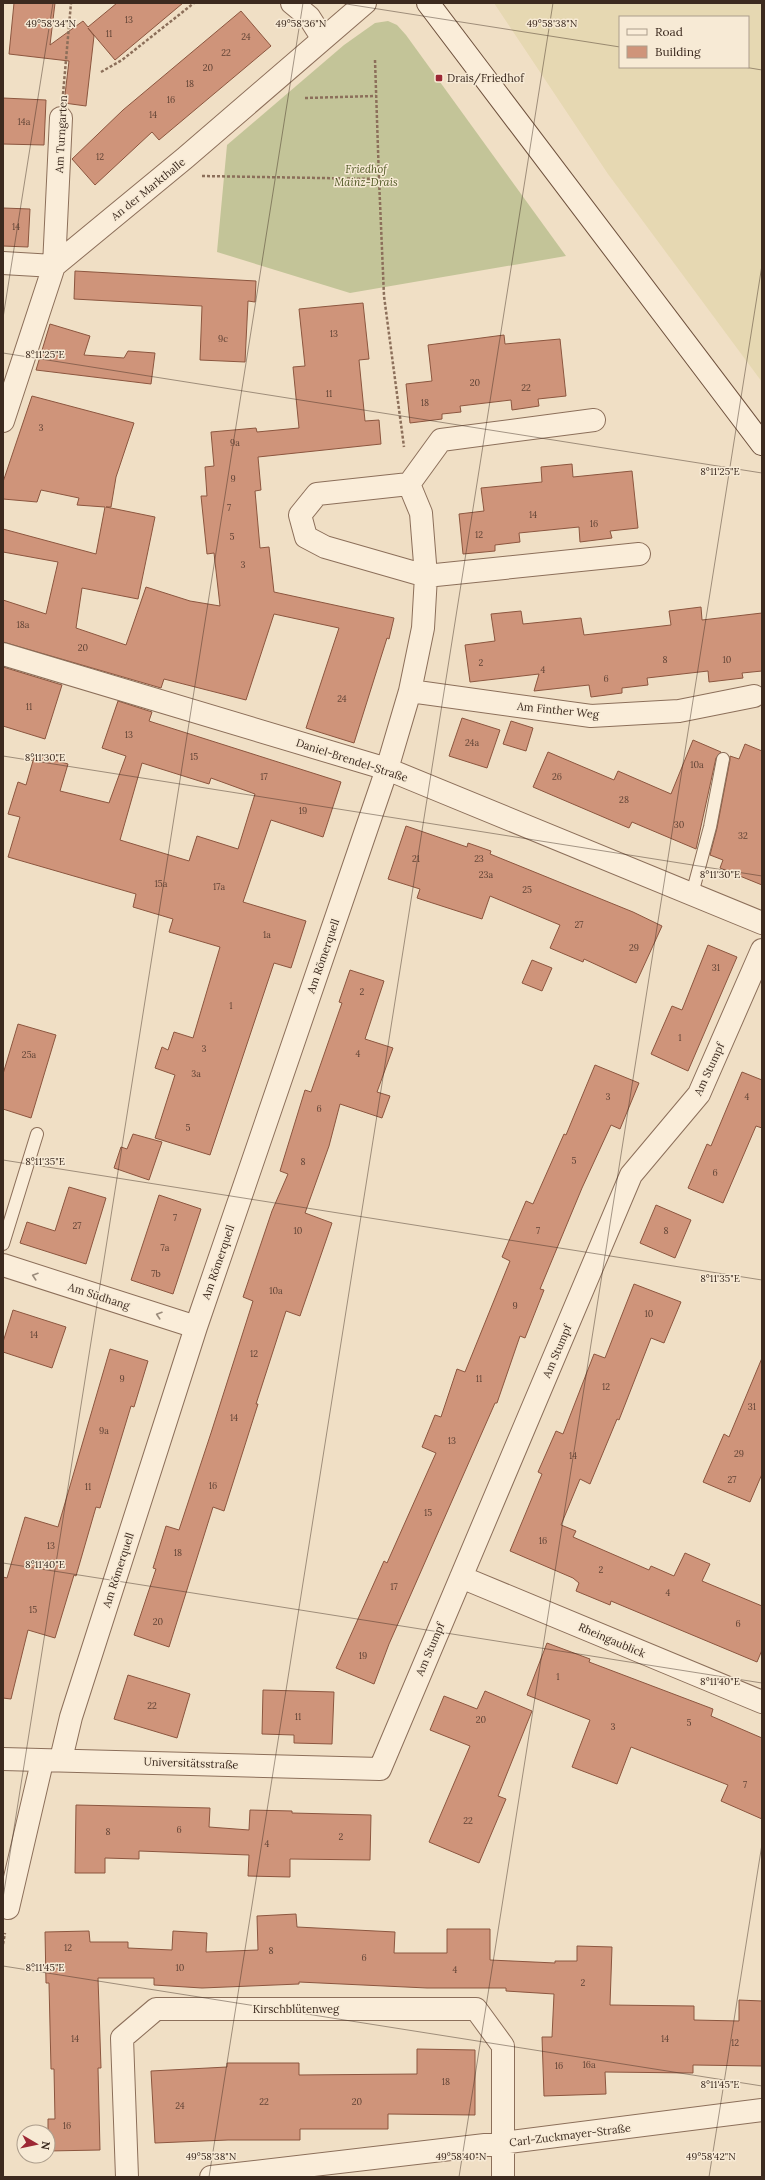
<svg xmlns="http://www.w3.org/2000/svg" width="765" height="2180" viewBox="0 0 765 2180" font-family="Lora,serif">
<rect width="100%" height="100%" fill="#f0dfc5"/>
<!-- farmland -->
<path fill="#e6d8b2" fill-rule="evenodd" d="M494 3H762V382L608 174ZM620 17H748V67H620Z"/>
<!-- cemetery -->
<path fill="#c3c498" d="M388 21 397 25 406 35 566 256 350 293 217 252 227 145 344 45 375 23Z"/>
<!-- building -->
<path fill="#cf947a" stroke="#8c563f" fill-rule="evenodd" d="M14 3H55L50 45 83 21 88 27 117 3H183L115 60 88 28 94 36 86 106 64 103 69 61 9 54Z
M241 11 271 46 159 140 152 132 95 185 72 159 123 110Z
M3 98 46 100 44 145 3 144Z
M3 208 30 209 28 247 3 246Z
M75 271 256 281 255 302 248 301 245 362 200 360 202 306 74 299Z
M363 303 369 359 359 360 365 421 379 420 381 444 258 457 261 490 255 491 260 548 269 547 274 592 394 618 389 639 387 638 354 743 306 728 339 628 274 614 246 700 164 679 161 688 3 642V600L46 614 58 562 3 552V529L96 554 105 507 77 505 79 498 41 490 37 502 3 499V482L32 396 134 423 116 477 111 507H106L155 517 138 599 82 588 76 628 126 645 146 587 190 601 220 606 214 553 207 554 201 496H207L205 467 214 466 211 432 256 428 257 432 299 428 293 367 305 366 299 309Z
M50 324 90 336 84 355 124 358 128 351 155 353 151 384 36 370Z
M504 335 505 344 560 339 566 396 538 399 539 406 512 410 511 400 460 406 461 412 442 414V419L410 423 406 384 432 381 428 345Z
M572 464 573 477 632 471 638 528 610 531 612 538 580 542 579 527 519 533 520 542 495 545V551L463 554 459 514 484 511 481 488 542 482 541 467Z
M701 607 702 620 762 613V671L742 673 743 678 709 682 708 671 647 678 648 685 622 688V693L591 697 589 685 534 691 539 674 470 682 465 645 495 641 491 614 521 611 523 624 581 618 584 635 671 625 669 611Z
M3 667 62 685 45 739 3 726Z
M118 701 152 712 149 721 155 723 341 782 323 837 271 820 243 902 306 921 291 968 274 963 210 1155 155 1138 175 1075 155 1068 162 1047 168 1050 174 1032 193 1038 220 947 169 932 173 919 133 907 136 894 8 857 20 817 8 814 18 782 26 785 35 754 68 764 60 791 109 803 126 756 102 748ZM142 763 209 784 211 778 255 794 238 849 197 836 189 861 120 840Z
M462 718 500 730 487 768 449 756Z
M511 721 533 728 526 751 503 744Z
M693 740 721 752 716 758 696 849 632 822 629 828 533 787 548 752 614 780 618 771 671 794Z
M745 744 762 751V885L720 868 723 860 710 855 717 828 730 760V756L739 759Z
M406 826 467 847 468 843 491 851 490 854 633 912 662 926 636 983 584 959 583 962 550 948 560 925 490 896 482 919 417 898 420 889 388 879Z
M708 945 737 957 688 1071 651 1054 672 1006 682 1010Z
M532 960 552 968 542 991 522 983Z
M350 970 384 981 365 1039 393 1048 377 1092 390 1096 382 1118 340 1104 329 1146 305 1213 332 1223 300 1316 286 1311 256 1404H258L224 1511 213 1507 169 1647 134 1635 156 1569 153 1568 166 1526 179 1530 211 1433 253 1301 243 1297 272 1211 288 1174 280 1171 305 1090 311 1092 342 1003 339 1002Z
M18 1024 56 1035 31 1118 3 1109V1074Z
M595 1065 639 1083 620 1129 611 1125 582 1188 540 1289 544 1290 525 1338 520 1336 497 1403H495L389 1644 374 1684 336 1668 384 1561 387 1563 436 1453 422 1447 435 1415 441 1417 457 1369 465 1372 510 1261 502 1257 526 1201 533 1204 564 1134 566 1135Z
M742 1072 762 1080V1128L756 1126 723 1203 688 1188 707 1144 711 1146Z
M133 1134 162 1142 149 1180 114 1168 121 1147 127 1149Z
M69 1187 106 1198 86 1264 20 1243 27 1222 55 1231Z
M159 1195 201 1209 173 1294 131 1280Z
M656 1205 691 1220 675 1258 640 1243Z
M634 1284 681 1302 664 1343 651 1338 619 1420 617 1419 590 1484 580 1479 561 1525 576 1531 573 1537 649 1570 651 1566 674 1576 685 1553 710 1564 702 1581 762 1606V1650L757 1662 611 1601 610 1605 576 1591 579 1583 573 1578 510 1551 542 1474 538 1472 556 1431 563 1434 594 1354 605 1358Z
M13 1310 66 1327 52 1368 3 1352V1342Z
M110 1349 148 1361 134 1407 131 1406 100 1508 96 1507 76 1576 74 1575 55 1638 28 1630 11 1699 3 1698V1577L7 1578 25 1517 58 1527Z
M762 1358V1474L750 1502 703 1482 724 1434 729 1437Z
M547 1643 590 1659 589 1662 713 1709 711 1716 762 1738V1819L721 1801 728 1785 631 1747 617 1784 572 1767 590 1720 527 1695Z
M128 1675 190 1694 177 1738 114 1719Z
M263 1690 334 1692 332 1744 294 1743V1735L262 1734Z
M485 1691 532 1711 498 1796 506 1799 479 1863 429 1842 470 1746 430 1730 444 1696 477 1709Z
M76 1805 210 1808 209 1827 249 1830 250 1810 292 1811V1813L371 1815 370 1860 290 1859V1877L248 1876 249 1855 139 1851V1859L105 1858V1873H75Z
M296 1914 297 1927 395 1932 394 1953H447V1929H490V1960L555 1963V1961H577V1946L612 1947 610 2005 694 2006V2020L739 2021V2000L762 2001V2066L693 2065V2073L605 2072 606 2094 544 2096 542 2037H552L554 1994 506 1991V1988H427L299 1982V1984L202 1988 154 1985V1978H98L101 2068H98L100 2150 48 2151V2119H55L54 2069H51L49 1983H46L45 1932 89 1931 90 1942H128V1948L172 1950 173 1931 207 1933 206 1952 258 1950 257 1916Z
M417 2049 475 2050V2115L388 2114V2129H300V2140H228L155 2143 151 2071 227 2067V2063H299V2075L417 2074Z"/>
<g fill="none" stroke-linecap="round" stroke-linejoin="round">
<defs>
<path id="lane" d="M692 894 710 827 723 759
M3 1244 37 1134"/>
<path id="street" d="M292 3 309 17 323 39
M3 263 54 266 61 118
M3 421 54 266 185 158 365 3
M409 484 441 440 594 420
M3 654 387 769 762 923
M410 691 591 716 679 711 754 696
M3 1265 196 1327
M461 1577 762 1702
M3 1759 380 1769 631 1175 699 1094 762 950
M61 1759 71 1717 196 1327 387 769 410 691 423 628 426 576 421 513 409 484 317 494 300 515 306 537 325 547 426 576 639 554
M8 1908 42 1762
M127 2177 122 2038 156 2009H476L503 2046V2177
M211 2177 502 2143 762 2110"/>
<path id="secondary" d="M428 3 762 444"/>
</defs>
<!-- lane casing -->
<use href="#lane" stroke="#8c6f5a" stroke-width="14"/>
<!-- street casing -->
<use href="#street" stroke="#8c6f5a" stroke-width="24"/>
<!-- secondary casing -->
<use href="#secondary" stroke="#6e513d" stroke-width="24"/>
<!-- path -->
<path stroke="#8c6f5a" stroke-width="2.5" stroke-dasharray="3 2" stroke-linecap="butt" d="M375 60 379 179
M101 72 122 60 194 3
M63 94 71 3
M305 98 376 96
M202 176 379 179 384 296 404 447
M3 1944 5 1933"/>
<!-- lane -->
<use href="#lane" stroke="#faedd9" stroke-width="12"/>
<!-- street -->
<use href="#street" stroke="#faedd9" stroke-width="22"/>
<!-- secondary -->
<use href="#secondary" stroke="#faedd9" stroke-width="22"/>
</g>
<!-- one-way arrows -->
<defs><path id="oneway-chevron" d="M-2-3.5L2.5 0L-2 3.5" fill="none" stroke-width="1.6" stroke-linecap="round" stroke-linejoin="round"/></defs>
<g stroke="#9b8c7c">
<use href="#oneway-chevron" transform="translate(35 1276) rotate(-162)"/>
<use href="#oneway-chevron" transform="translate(159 1315) rotate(-162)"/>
</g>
<!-- ticks -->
<path fill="none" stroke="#3c2a1f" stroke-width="1" stroke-opacity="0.45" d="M340 3 620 47M744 67 762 70M3 318 53 3M3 353 762 473M3 756 762 876M3 1160 762 1280M3 1563 762 1683M3 1898 303 3M3 1966 762 2086M209 2177 553 3M459 2177 762 265M709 2177 762 1844"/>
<!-- markers -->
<rect fill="#9d2835" stroke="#f7ead5" stroke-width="1.5" x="435" y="74" width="8" height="8" rx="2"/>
<g text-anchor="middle" stroke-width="3" stroke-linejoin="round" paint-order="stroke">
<!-- number labels -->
<g font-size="9" fill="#614436">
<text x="129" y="23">13</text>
<text x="109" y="37">11</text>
<text x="246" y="40">24</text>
<text x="226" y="56">22</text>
<text x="208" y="71">20</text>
<text x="190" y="87">18</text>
<text x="171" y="103">16</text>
<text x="153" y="118">14</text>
<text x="24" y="125">14a</text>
<text x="100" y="160">12</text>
<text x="16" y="230">14</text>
<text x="334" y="337">13</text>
<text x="223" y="342">9c</text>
<text x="475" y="386">20</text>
<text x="526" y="391">22</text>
<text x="329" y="397">11</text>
<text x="425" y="406">18</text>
<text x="41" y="431">3</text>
<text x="235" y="446">9a</text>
<text x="233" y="482">9</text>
<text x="229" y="511">7</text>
<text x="533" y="518">14</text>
<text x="594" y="527">16</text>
<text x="479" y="538">12</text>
<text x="232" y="540">5</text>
<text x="243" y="568">3</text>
<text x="23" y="628">18a</text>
<text x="83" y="651">20</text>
<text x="665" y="663">8</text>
<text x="727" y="663">10</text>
<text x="481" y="666">2</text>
<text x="543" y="673">4</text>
<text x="606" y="682">6</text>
<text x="342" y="702">24</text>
<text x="29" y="710">11</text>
<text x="129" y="738">13</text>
<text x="472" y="746">24a</text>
<text x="194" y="760">15</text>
<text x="697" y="768">10a</text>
<text x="264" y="780">17</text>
<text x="557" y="780">26</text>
<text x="624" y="803">28</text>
<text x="303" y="814">19</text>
<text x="679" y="828">30</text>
<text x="743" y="839">32</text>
<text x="416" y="862">21</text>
<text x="479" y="862">23</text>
<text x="486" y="878">23a</text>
<text x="161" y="887">15a</text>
<text x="219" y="890">17a</text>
<text x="527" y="893">25</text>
<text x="579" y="928">27</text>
<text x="267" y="938">1a</text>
<text x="634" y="951">29</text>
<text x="716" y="971">31</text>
<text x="362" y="995">2</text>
<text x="231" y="1009">1</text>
<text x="680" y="1041">1</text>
<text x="204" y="1052">3</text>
<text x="358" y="1057">4</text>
<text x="29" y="1058">25a</text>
<text x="196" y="1077">3a</text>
<text x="608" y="1100">3</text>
<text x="747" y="1100">4</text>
<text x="319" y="1112">6</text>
<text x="188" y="1131">5</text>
<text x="574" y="1164">5</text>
<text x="303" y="1165">8</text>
<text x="715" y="1176">6</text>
<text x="175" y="1221">7</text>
<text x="77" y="1229">27</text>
<text x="298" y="1234">10</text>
<text x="538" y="1234">7</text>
<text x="666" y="1234">8</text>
<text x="165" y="1251">7a</text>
<text x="156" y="1277">7b</text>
<text x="276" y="1294">10a</text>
<text x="515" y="1309">9</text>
<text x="649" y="1317">10</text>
<text x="34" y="1338">14</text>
<text x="254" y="1357">12</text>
<text x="122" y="1382">9</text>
<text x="479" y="1382">11</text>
<text x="606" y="1390">12</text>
<text x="752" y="1410">31</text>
<text x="234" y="1421">14</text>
<text x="104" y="1434">9a</text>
<text x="452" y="1444">13</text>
<text x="739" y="1457">29</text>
<text x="573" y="1459">14</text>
<text x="732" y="1483">27</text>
<text x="213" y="1489">16</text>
<text x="88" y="1490">11</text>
<text x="428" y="1516">15</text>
<text x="543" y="1544">16</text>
<text x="51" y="1549">13</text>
<text x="178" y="1556">18</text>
<text x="601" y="1573">2</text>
<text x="394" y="1590">17</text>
<text x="668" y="1596">4</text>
<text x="33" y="1613">15</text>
<text x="158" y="1625">20</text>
<text x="738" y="1627">6</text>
<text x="363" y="1659">19</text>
<text x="558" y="1680">1</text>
<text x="152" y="1709">22</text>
<text x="298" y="1720">11</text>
<text x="481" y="1723">20</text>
<text x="689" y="1726">5</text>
<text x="613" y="1730">3</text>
<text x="745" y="1788">7</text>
<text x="468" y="1824">22</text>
<text x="179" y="1833">6</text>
<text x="108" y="1835">8</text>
<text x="341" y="1840">2</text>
<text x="267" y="1847">4</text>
<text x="68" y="1951">12</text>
<text x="271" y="1954">8</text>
<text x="364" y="1961">6</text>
<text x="180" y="1971">10</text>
<text x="455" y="1973">4</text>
<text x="583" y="1986">2</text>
<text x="75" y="2042">14</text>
<text x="665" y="2042">14</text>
<text x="735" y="2046">12</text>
<text x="589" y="2068">16a</text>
<text x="559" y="2069">16</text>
<text x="446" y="2085">18</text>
<text x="264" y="2105">22</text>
<text x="357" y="2105">20</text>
<text x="180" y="2109">24</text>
<text x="67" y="2129">16</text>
</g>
<!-- poi labels -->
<g font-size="11" fill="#3c2a1f" stroke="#f7ead5" text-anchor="start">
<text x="447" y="82">Drais/Friedhof</text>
</g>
<!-- street labels -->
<g font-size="11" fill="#3c2a1f" stroke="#f7ead5">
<text transform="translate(61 134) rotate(-87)" y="4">Am Turngarten</text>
<text transform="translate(148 189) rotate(-39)" y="4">An der Markthalle</text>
<text transform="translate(558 710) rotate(6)" y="4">Am Finther Weg</text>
<text transform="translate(352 760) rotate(18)" y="4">Daniel-Brendel-Straße</text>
<text transform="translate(323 956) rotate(-71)" y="4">Am Römerquell</text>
<text transform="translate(709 1069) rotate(-65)" y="4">Am Stumpf</text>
<text transform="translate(218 1262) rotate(-71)" y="4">Am Römerquell</text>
<text transform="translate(99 1296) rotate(18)" y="4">Am Südhang</text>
<text transform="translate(557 1351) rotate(-67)" y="4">Am Stumpf</text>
<text transform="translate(118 1570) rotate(-72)" y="4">Am Römerquell</text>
<text transform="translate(612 1640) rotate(23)" y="4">Rheingaublick</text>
<text transform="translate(430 1649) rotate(-67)" y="4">Am Stumpf</text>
<text transform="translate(191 1763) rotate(2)" y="4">Universitätsstraße</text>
<text x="296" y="2013">Kirschblütenweg</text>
<text transform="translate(570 2135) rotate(-7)" y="4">Carl-Zuckmayer-Straße</text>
</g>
<!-- park labels -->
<g font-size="11" font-style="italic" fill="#515925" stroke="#f7ead5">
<text x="366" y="173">Friedhof<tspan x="366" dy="13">Mainz-Drais</tspan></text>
</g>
</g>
<g font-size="10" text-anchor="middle" fill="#3c2a1f" stroke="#f7ead5" stroke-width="3" stroke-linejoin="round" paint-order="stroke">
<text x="51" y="27">49°58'34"N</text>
<text x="301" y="27">49°58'36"N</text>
<text x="552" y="27">49°58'38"N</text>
<text x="45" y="358">8°11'25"E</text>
<text x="720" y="475">8°11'25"E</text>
<text x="45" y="761">8°11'30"E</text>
<text x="720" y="878">8°11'30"E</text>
<text x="45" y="1165">8°11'35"E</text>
<text x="720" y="1282">8°11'35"E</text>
<text x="45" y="1568">8°11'40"E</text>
<text x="720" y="1685">8°11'40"E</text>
<text x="45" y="1971">8°11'45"E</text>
<text x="720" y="2088">8°11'45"E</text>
<text x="211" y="2160">49°58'38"N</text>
<text x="461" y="2160">49°58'40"N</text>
<text x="711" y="2160">49°58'42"N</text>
</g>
<!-- border -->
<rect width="765" height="2180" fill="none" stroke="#3c2a1f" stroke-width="8"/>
<!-- legend -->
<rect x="619" y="16" width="130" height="52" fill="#f7ead5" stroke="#ac9d8c"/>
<rect x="627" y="29" width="20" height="6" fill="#faedd9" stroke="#ac9d8c"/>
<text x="655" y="36" font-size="12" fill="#3c2a1f">Road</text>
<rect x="627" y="46" width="20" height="12" fill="#cf947a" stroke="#ac9d8c"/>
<text x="655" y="56" font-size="12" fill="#3c2a1f">Building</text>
<!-- north arrow -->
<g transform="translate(36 2144) rotate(99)"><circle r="19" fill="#f7ead5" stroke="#ac9d8c"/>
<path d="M0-3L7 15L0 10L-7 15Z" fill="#9d2835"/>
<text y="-6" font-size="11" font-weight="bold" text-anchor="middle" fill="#3c2a1f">N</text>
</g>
</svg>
